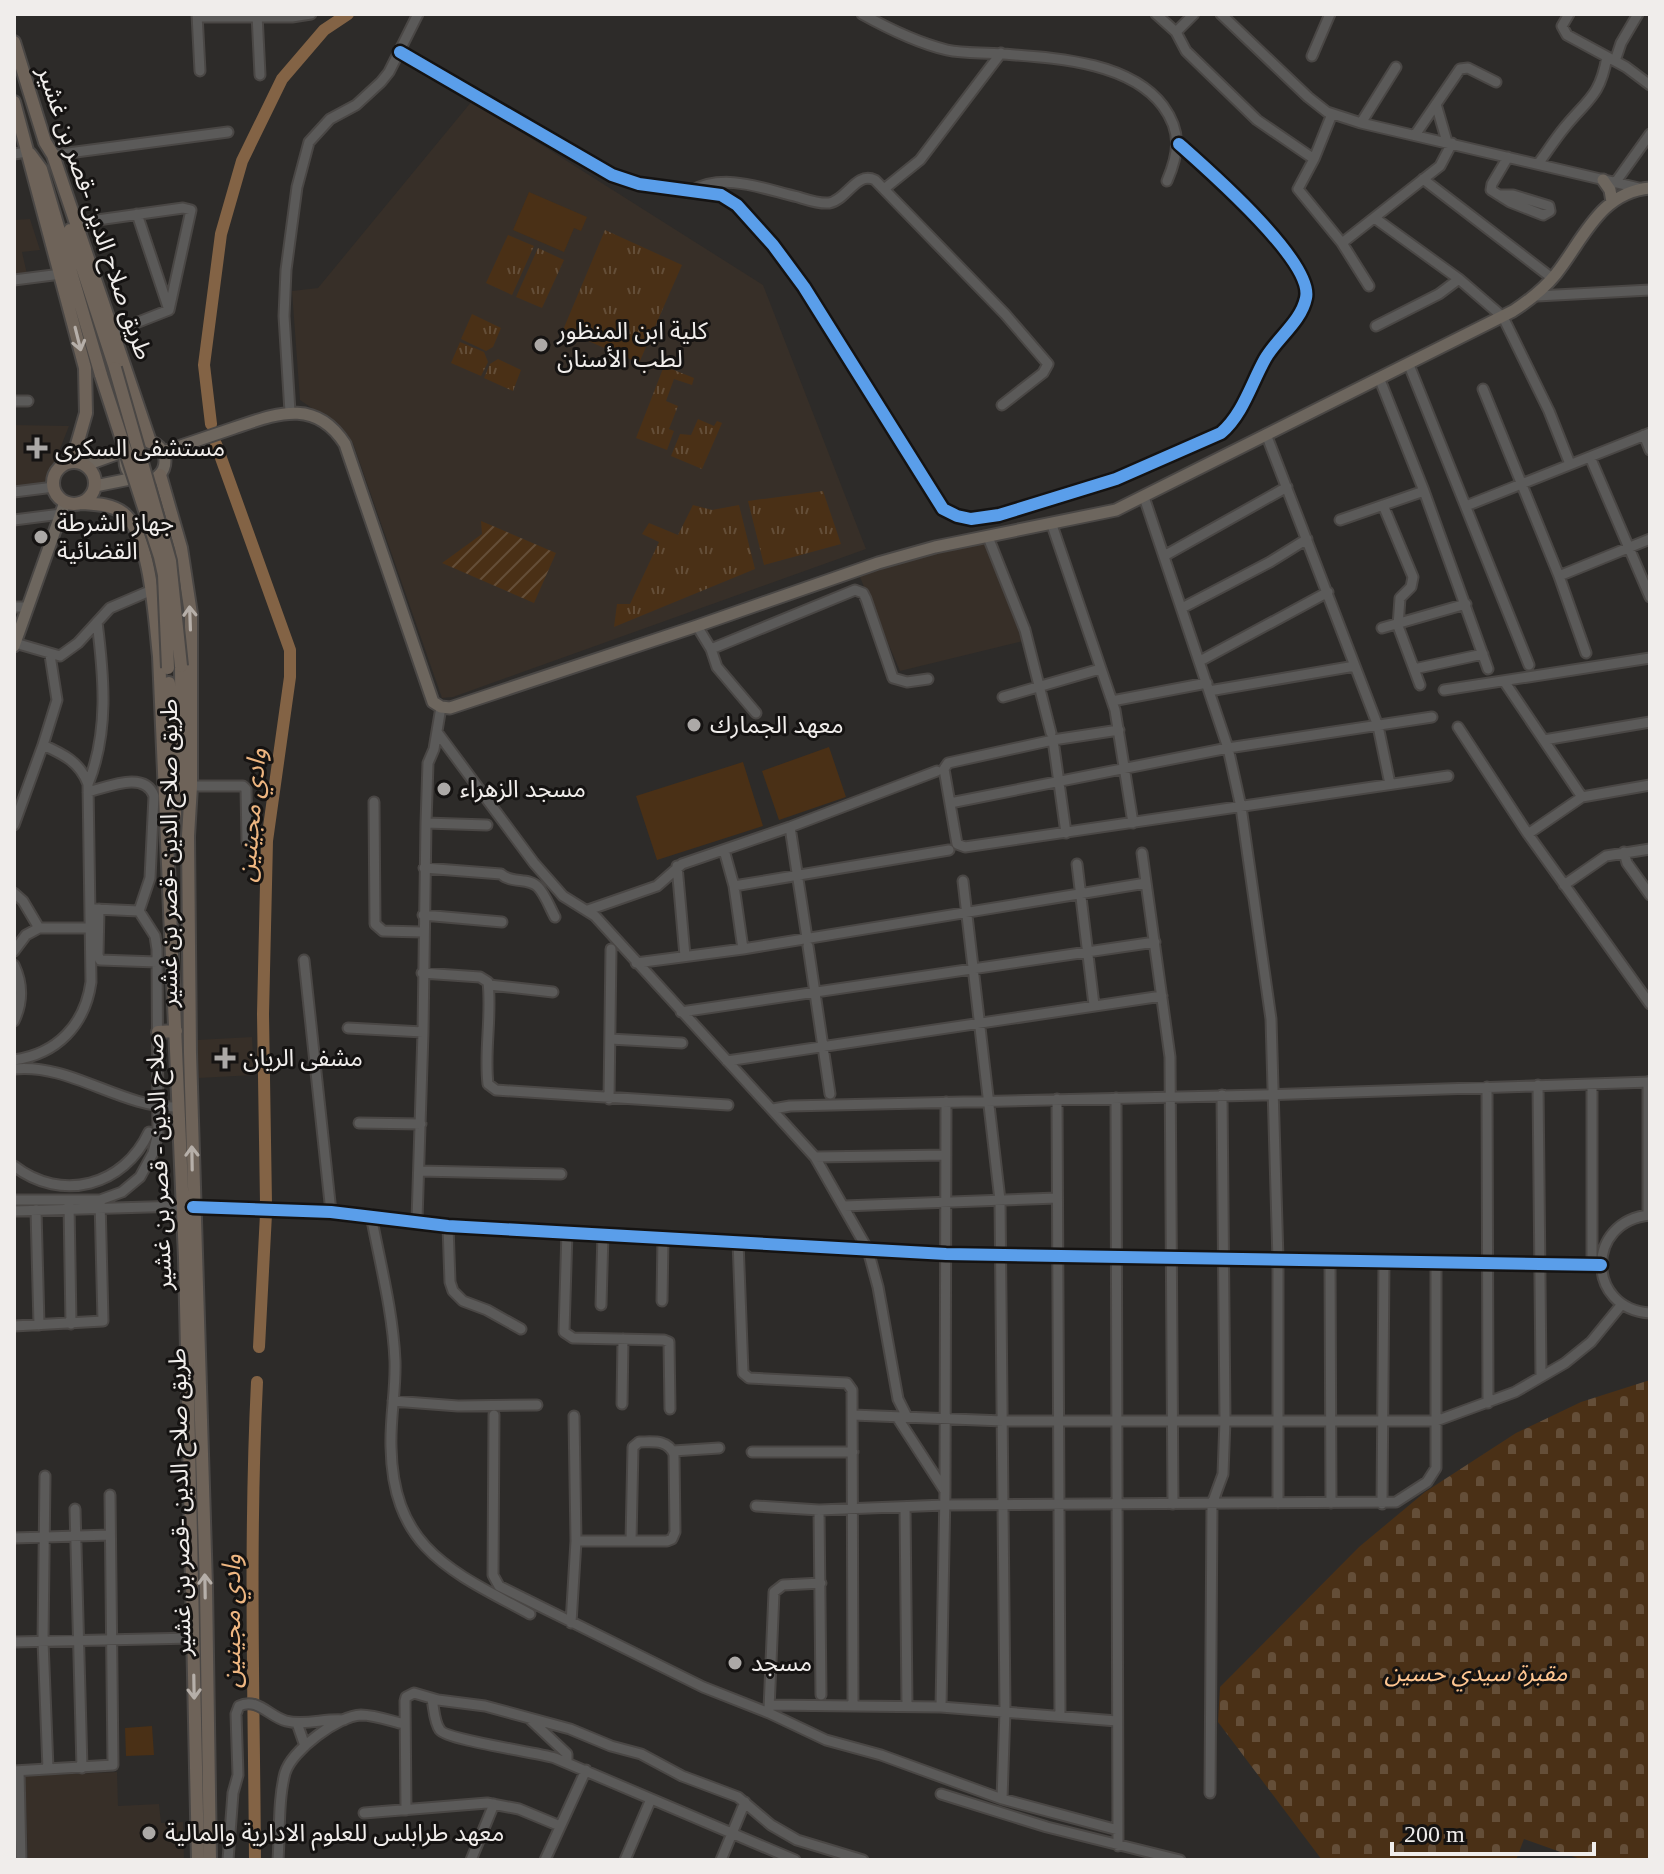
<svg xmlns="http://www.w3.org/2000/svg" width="1664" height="1874" viewBox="0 0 1664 1874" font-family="'Times New Roman','Noto Sans Arabic',serif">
<defs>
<pattern id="grass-tufts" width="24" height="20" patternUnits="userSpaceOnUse" patternTransform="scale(2)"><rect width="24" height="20" fill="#4a3016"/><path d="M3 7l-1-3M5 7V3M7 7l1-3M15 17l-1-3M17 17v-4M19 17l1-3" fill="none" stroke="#644e38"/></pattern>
<pattern id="cemetery-stones" width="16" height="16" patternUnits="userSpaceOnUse" patternTransform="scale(2)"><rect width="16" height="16" fill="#4a3016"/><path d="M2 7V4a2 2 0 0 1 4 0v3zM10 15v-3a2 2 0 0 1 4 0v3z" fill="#644e38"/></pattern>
<pattern id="garden-furrows" width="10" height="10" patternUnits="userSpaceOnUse" patternTransform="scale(2)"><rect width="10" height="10" fill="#4a3016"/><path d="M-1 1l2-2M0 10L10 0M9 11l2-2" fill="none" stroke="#644e38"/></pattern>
</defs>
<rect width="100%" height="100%" fill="#2d2b29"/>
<!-- built -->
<path fill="#372f28" d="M472 101 763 285 866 549 453 697 442 698 353 443 341 428 300 400 292 291 318 288Z
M30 219 40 250 22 252 27 274H14V220Z
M14 425 69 426 52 469 40 489 14 492Z
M988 543 1023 641 900 671 859 575 916 555Z
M252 1037 254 1075 199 1078 197 1040Z
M117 1772 118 1806 159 1804 161 1823 183 1822 184 1860H28L25 1776Z"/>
<!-- grass -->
<path fill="url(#grass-tufts)" d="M605 230 682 265 639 363 563 330Z
M508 235 534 246 512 295 486 283Z
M538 248 564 260 542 308 516 297Z
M472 314 501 328 493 347 486 351 461 339Z
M460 342 484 352 488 362 481 376 451 363Z
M498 359 521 370 513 391 484 378 490 364Z
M664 366 694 378 692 385 674 379 666 401 678 406 669 429 674 431 667 450 636 438Z
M698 419 714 426 717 421 722 423 702 469 671 456 680 434 691 435Z
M823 491 841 544 764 565 748 501Z
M693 505 712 510 739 505 755 569 614 627 617 604H630L659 542 642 534 649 523 678 535Z"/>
<!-- cemetery -->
<path fill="url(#cemetery-stones)" d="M1650 1380V1860H1583L1524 1839 1516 1860H1322L1218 1722 1220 1687 1359 1547 1425 1492 1516 1433 1581 1402Z"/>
<!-- park -->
<path fill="#4a3016" d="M529 192 587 217 581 231 574 228 564 252 513 230Z
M829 747 846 797 779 820 762 771Z
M743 762 763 826 657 860 636 796Z
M152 1726 154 1755 126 1756 125 1728Z"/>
<!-- garden -->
<path fill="url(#garden-furrows)" d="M481 521 556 553 534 603 442 563 482 534Z"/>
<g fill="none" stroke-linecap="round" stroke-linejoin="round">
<!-- river -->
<path stroke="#836345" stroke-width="12" d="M211 424 204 365 221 234 242 161 282 79 324 30 348 14
M216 444 290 650V677L267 841 263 1014 266 1203
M259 1347 266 1214
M255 1860C254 1701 249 1542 257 1382"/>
<defs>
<path id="minor" d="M197 14 200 71
M257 14 260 75
M862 14C889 29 918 43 947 50 965 54 984 52 1003 54 1054 58 1129 61 1163 106 1182 132 1179 153 1167 181
M1156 14 1176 32 1194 14
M1221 14 1308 97 1327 112 1361 123 1643 189
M1569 14 1562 26 1567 35 1626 67 1650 85
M197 17H292L311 14
M1176 32 1186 51 1257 120 1314 159
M400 52 612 175 639 184 721 195 737 205 773 245 804 287 943 509 957 516 971 519 999 515 1116 479 1221 433C1243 414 1251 384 1265 359 1277 338 1301 322 1306 298 1314 262 1206 168 1179 144
M1312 56 1330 14
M1615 61 1621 43 1638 14
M1436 104 1447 142
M1332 114 1314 159 1298 189 1342 243 1369 286
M1361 123 1396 67
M1415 135 1460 69 1468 68 1496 82
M14 154 27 152
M53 155 228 132
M1538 164C1547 152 1555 139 1565 127 1588 99 1600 96 1607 57
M1423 179 1552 278
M1615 183 1650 134
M884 189 920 160 1001 53
M691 191C725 172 763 189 798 197 808 200 819 204 829 203 847 200 856 171 875 180L1005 314 1048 364 1043 373 1002 405
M1499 195H1513L1549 206 1550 211 1543 215 1510 202 1491 190 1492 184 1508 157
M137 214 169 310
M1376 219 1459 279 1503 317 1549 411 1570 464
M76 223 183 208 191 210 169 310 113 332
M1342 243 1440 166 1452 143
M14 280 61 274
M1537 296 1650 290
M1376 326 1439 294 1459 279
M1409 365 1529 665
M1380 380 1424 491 1488 669
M1483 389 1559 576 1586 653
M14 401H28
M290 412 284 316 286 270 297 187 309 142 330 119 356 105 381 82 389 72 418 14
M1266 434 1378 726 1390 784
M1644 435 1650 450
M1590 457 1650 597
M14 492 54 487
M1144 497 1228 748 1241 807 1271 1019 1278 1260V1503
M1383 505 1413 577 1411 587 1400 598 1398 626 1420 685
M1466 506 1650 433
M14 520 61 514
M1340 520 1424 491
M1052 525 1115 710 1133 823
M988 537 1025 630 1051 733
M1164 556 1287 487
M1559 576 1650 539
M14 607H27
M1182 608 1270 562 1307 539
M697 626 711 649 717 667 756 713
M1382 628 1466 604
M15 643 60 656 78 643 110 608 152 590
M711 649 855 590 863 593 866 599 893 678 907 682 928 679
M1200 661 1328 592
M1414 669 1483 654
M1504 681 1582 797
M1444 690 1650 658
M1209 691 1355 666
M1003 697 1100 669
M1112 701 1207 683
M1458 727 1528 834 1650 1004
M1119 730 1053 740 948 763 944 769 957 844 965 847 1448 776
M437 732 534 863 563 896 595 916 815 1157 868 1250 878 1287 898 1399 907 1417
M1053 740 1066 833
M1544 740 1650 722
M88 784C109 732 104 677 97 622
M191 786H243L246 789 247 842
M374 802 375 924 383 931 422 932
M950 803 1228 748 1432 717
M426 823 487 825
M14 825 43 745
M790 827 807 938
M1528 834 1582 797 1650 785
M724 850 734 886 743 949
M1624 852 1627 863 1650 895
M1142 853 1170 1057 1173 1504
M1077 864 1094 1005
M677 866 685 956
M424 868 501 874C511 884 529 877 538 887 545 894 550 908 555 917
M963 881 1000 1200 1005 1710 1002 1799
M1564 885 1606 856 1650 849
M734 886 949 850
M14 893 23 901 39 928
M95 909 139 911
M99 909 98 955 100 960 157 962
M588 910 657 886 682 864 790 827 937 771
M423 915 502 922
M808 946 830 1094
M14 951 26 935 39 928H92
M304 960 331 1212
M636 963 743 949 1146 883
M14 965C23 984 23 1002 14 1021
M422 973 480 977 488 982C492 1016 484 1051 488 1084L496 1090 728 1105
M489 985 553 992
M681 1012 1155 942
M348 1028 423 1032
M610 1039 682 1043
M14 1060C57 1054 85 1025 91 982L88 784C80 762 63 754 43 745L57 700 50 655
M727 1061 1162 996
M14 1069C70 1063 121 1108 177 1107
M1648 1082V1215
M1538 1085 1541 1377
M1487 1087 1488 1403
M1116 1098 1118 1846
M609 1099 611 949
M1057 1099 1060 1715
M773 1109 790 1106 1263 1095 1650 1082
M359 1123 421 1124
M815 1157 946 1155
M14 1166C62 1203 124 1186 149 1132
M419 1171 561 1174
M14 1200H100L122 1192 140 1177 153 1153 158 1133 157 949 155 936 139 911 150 878 154 796C145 770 108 787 88 792
M69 1204 71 1324
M844 1206 1057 1198
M193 1207 331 1212 448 1226 946 1254 1601 1265
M36 1210 39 1325
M14 1211 182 1206
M371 1215C380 1263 393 1312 395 1361 396 1390 390 1418 391 1447 393 1549 451 1571 530 1614
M1650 1215C1585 1221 1586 1309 1650 1313
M417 1220 423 1032 426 823 428 763 434 749 441 707
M448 1226 450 1282 453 1291 463 1301 487 1310 521 1329
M567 1231 564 1332 573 1338 664 1340 669 1342 670 1409
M738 1241 743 1373 749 1378 847 1383 852 1390 853 1706
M1330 1260 1331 1503
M1592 1265V1084
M662 1301 663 1237
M601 1305 603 1233
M14 1326 103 1321 100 1200
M393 1401 458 1406 537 1405
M622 1404 623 1339
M494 1415 493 1575 499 1586 703 1687 769 1713 826 1740 881 1755 1002 1799 1118 1830
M853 1415 1003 1421H1436L1515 1392 1565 1363 1591 1342 1622 1304
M897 1417 945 1491
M639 1442C653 1442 667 1439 674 1454L675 1532 672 1539 667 1541H631L633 1447Z
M673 1451 719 1448
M752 1452H853
M45 1476 43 1641 48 1769
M1382 1504 1384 1261
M756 1506 819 1510 945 1505 1396 1502 1427 1482 1436 1468V1262
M905 1507 907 1706
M75 1509 82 1768
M819 1510 821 1695
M14 1538 110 1535
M576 1541H631
M571 1623 576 1541 574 1416
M14 1642 193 1638
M432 1699C434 1708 434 1722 440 1730 447 1740 535 1752 555 1758L795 1860
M770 1705 941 1707 1117 1721
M941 1707 945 1491 946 1102
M769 1709 774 1592 783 1585 821 1583
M531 1720 567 1754V1763
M297 1723 305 1746
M14 1771 113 1765 110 1495
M19 1771 21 1860
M1210 1793 1212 1504 1223 1474 1225 1420 1222 1095
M941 1794 1047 1827 1180 1860
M406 1810 405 1701 406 1697 414 1693 438 1700 485 1706 570 1729 611 1746 641 1754 682 1776 738 1797 771 1825 797 1840 863 1860
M364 1813 487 1803 519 1809 560 1826
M228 1860 233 1793 238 1775 236 1714 239 1706C257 1697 270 1717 286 1721 305 1726 325 1718 344 1720
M278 1860C280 1832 278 1800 285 1773 292 1750 338 1716 361 1715 375 1715 391 1721 404 1724
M471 1860 494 1804
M545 1860 586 1770
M625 1860 651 1799
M721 1860 745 1802"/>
<path id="major" d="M1603 180 1610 190 1612 202
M125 461a20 20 0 1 1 40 0a20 20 0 1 1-40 0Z
M163 452C186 444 210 436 234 428 276 414 315 397 345 444L433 702 441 707 450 708 697 626 878 563 935 547 1116 510 1513 311C1530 300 1543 290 1556 274 1583 240 1600 192 1650 188
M86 465 130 449
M95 486 135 478
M14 646 65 502"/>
<path id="highway" d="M14 42 45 142 53 155 150 442
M14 102 85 368 86 413 72 462
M30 154 41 169 101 375
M70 230 115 368
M53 483a21 21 0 1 1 42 0a21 21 0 1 1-42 0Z
M160 475 181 548 191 614V786L188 836 190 1053 206 1587 210 1860
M81 503C95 504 111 504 123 513 151 534 155 622 159 656L185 1258 198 1860
M181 666 182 802
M169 683 175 814 170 832
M158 1032 176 1031"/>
</defs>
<!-- minor casing -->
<use href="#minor" stroke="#4a4745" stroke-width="13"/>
<!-- major casing -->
<use href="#major" stroke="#4a4745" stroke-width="15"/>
<!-- highway casing -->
<use href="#highway" stroke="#4a4745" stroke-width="16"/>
<!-- minor -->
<use href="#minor" stroke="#5b5a59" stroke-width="9"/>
<!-- major -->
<use href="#major" stroke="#6d665e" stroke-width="11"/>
<!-- highway -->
<use href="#highway" stroke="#6e6359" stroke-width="12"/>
<defs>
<path id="highway-bridge" d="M115 368 170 561 181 666
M101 375 160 557 164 575 168 668"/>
</defs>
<!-- highway-bridge casing -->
<use href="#highway-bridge" stroke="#4a4745" stroke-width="16" stroke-linecap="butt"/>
<!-- highway-bridge -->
<use href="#highway-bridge" stroke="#6e6359" stroke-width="12"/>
<defs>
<path id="cycleway" d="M400 52 612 175 639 184 721 195 737 205 773 245 804 287 943 509 957 516 971 519 999 515 1116 479 1221 433C1243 414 1251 384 1265 359 1277 338 1301 322 1306 298 1314 262 1206 168 1179 144
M193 1207 331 1212 448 1226 946 1254 1601 1265"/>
</defs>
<!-- cycleway casing -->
<use href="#cycleway" stroke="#151312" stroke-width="17"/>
<!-- cycleway -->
<use href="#cycleway" stroke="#5a9eea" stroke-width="12"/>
</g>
<!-- one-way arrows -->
<defs><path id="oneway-shaft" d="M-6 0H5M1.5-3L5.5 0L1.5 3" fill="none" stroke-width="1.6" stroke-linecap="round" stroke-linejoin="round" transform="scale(2)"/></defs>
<g stroke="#b6afa9">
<use href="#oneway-shaft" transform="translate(78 339) rotate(76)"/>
<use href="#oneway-shaft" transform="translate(190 618) rotate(-92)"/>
<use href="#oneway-shaft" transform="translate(192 1158) rotate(-91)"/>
<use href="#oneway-shaft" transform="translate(205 1586) rotate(-91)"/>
<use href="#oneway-shaft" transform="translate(194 1687) rotate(89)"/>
</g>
<!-- markers -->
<g fill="#aca9a7" stroke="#151312" stroke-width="3">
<circle cx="541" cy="345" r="8"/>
<path d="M33 436h8v8h8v8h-8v8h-8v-8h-8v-8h8z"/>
<circle cx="41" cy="537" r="8"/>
<circle cx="694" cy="725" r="8"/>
<circle cx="444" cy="789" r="8"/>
<path d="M221 1046h8v8h8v8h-8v8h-8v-8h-8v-8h8z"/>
<circle cx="735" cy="1663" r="8"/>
<circle cx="149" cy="1833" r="8"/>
</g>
<g text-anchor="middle" stroke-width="6" stroke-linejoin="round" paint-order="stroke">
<!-- street labels -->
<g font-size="24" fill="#f0edeb" stroke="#151312">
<text transform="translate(95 213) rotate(71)" y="8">طريق صلاح الدين -قصر بن غشير</text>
<text transform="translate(169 853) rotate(-90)" y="8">طريق صلاح الدين -قصر بن غشير</text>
<text transform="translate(159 1162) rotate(-92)" y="8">صلاح الدين - قصر بن غشير</text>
<text transform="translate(180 1502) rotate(-91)" y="8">طريق صلاح الدين -قصر بن غشير</text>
</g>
<!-- poi labels -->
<g font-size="24" fill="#f0edeb" stroke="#151312" text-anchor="start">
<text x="557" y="339">كلية ابن المنظور<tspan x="557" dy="28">لطب الأسنان</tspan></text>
<text x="55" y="456">مستشفى السكرى</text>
<text x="57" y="531">جهاز الشرطة<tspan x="57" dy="28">القضائية</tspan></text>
<text x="710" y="733">معهد الجمارك</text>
<text x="460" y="797">مسجد الزهراء</text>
<text x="243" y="1066">مشفى الريان</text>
<text x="751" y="1671">مسجد</text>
<text x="165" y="1841">معهد طرابلس للعلوم الادارية والمالية</text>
</g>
<!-- park labels -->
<g font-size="24" font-style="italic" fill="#ffc691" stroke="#151312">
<text x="1476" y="1681">مقبرة سيدي حسين</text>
</g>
<!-- water labels -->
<g font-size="26" font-style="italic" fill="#eeb681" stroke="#151312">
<text transform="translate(251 815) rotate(-85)" y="9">وادي مجينين</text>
<text transform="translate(231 1621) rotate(-90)" y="9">وادي مجينين</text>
</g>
</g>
<!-- border -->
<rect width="1664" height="1874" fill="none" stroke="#f0edeb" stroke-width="32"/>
<!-- scale -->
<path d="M1392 1842v12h202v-12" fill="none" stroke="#f0edeb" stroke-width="4"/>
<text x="1404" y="1842" font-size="24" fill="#f0edeb" stroke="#151312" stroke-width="6" paint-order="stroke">200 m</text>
</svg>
